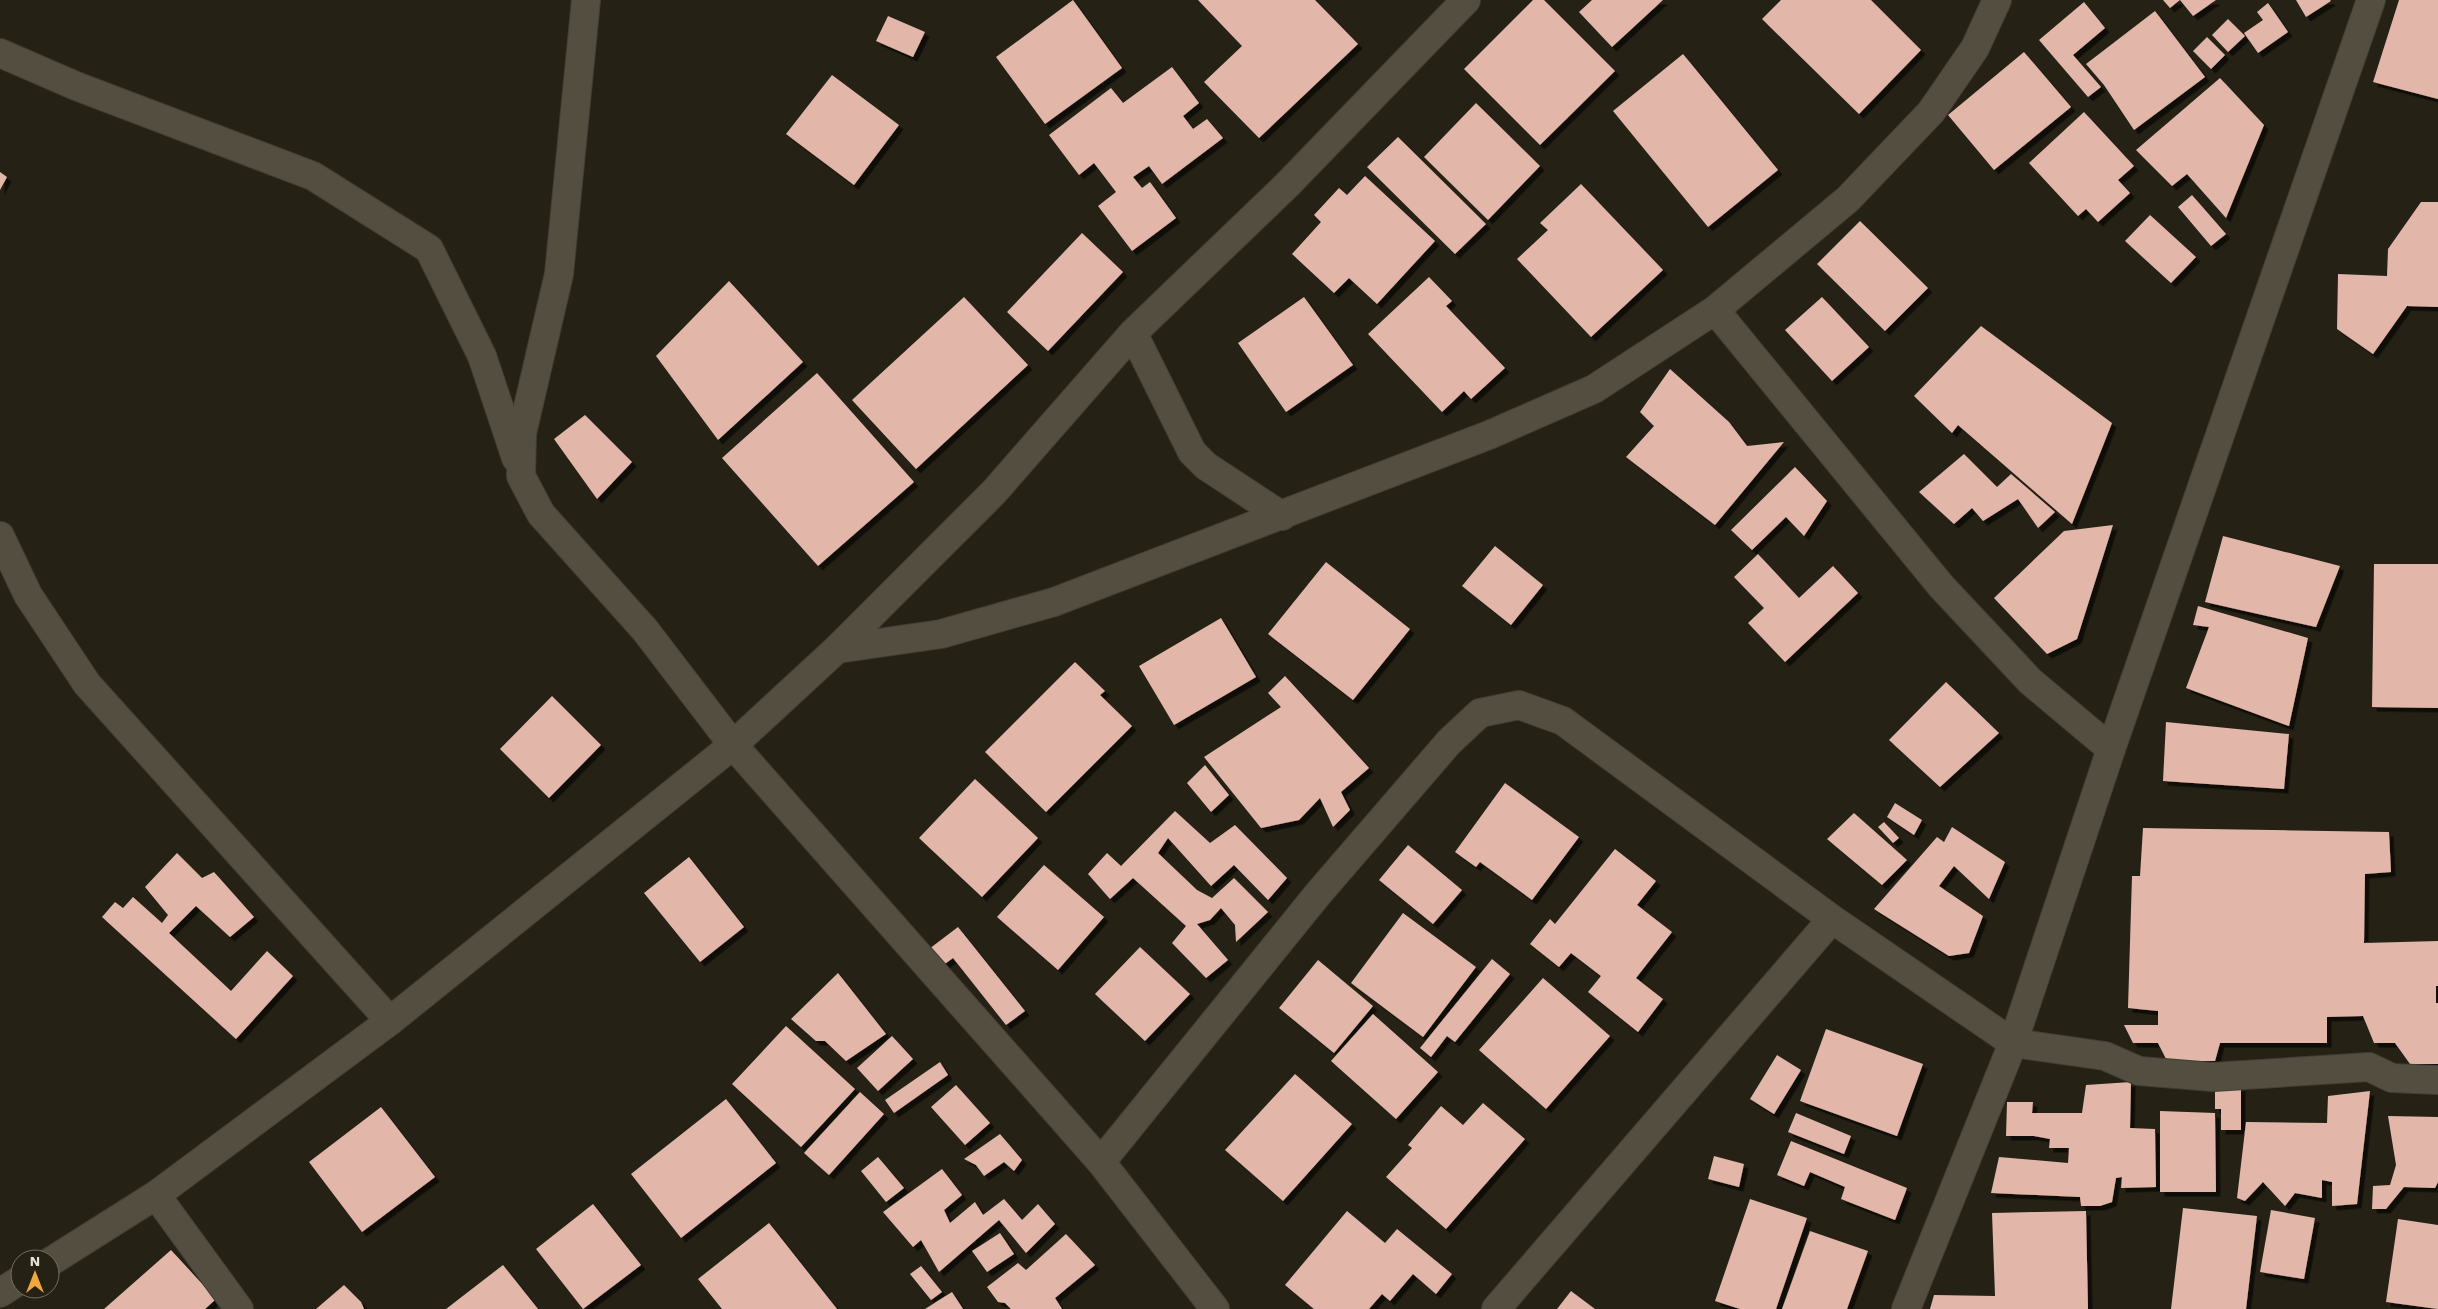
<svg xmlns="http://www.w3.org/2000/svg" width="2438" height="1309" viewBox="0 0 2438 1309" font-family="'Work Sans',sans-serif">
<defs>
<filter id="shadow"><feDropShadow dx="4.5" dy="4.5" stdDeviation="0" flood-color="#0009"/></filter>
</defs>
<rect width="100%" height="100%" fill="#262115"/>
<!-- building -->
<path fill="#e2b6a8" filter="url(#shadow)" d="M1073 0 1122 68 1045 124 996 57Z
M1198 0H1315L1358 44 1259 138 1204 82 1242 46Z
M1533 0H1544L1615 71 1540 145 1464 69Z
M1592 0H1663L1612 47 1579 12Z
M1781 0H1871L1921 50 1859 114 1762 19Z
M2163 0H2216L2193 16 2180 0 2170 8Z
M2296 0H2330L2331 1 2306 17Z
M2399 0H2438V99L2373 82Z
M2084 2 2105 28 2073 55 2101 87 2088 97 2039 40Z
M2268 3 2288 32 2258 53 2244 33 2263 20 2257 12Z
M2155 11 2205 77 2134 130 2104 85 2086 64Z
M888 16 925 32 913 57 876 41Z
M2228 19 2245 36 2228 52 2212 35Z
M2207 37 2225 55 2211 69 2193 51Z
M2024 52 2071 107 1994 170 1948 115Z
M1683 54 1778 170 1708 227 1613 111Z
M1172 67 1199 103 1183 116 1193 129 1207 119 1223 138 1162 184 1149 166 1133 177 1142 188 1150 182 1176 218 1132 251 1098 206 1116 192 1094 163 1079 175 1049 135 1111 88 1123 103Z
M832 75 899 125 854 185 786 134Z
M2220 78 2264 125 2226 218 2187 174 2172 186 2136 150Z
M1476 103 1540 166 1488 220 1424 157Z
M2084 112 2134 166 2118 180 2130 193 2098 222 2086 209 2078 216 2029 163Z
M1398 137 1486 224 1455 254 1367 167Z
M0 172 7 177 0 190Z
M1365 176 1435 241 1377 304 1349 278 1334 293 1292 254 1321 222 1314 215 1339 188 1347 195Z
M1581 184 1663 270 1591 337 1517 259 1548 230 1540 223Z
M2192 195 2226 234 2211 246 2178 207Z
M2421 202H2438V307L2407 306 2373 354 2337 329 2338 274 2387 276 2388 249Z
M2150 215 2196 257 2171 283 2125 241Z
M1860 221 1928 288 1885 331 1817 264Z
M1082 233 1123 272 1048 351 1007 312Z
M1429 277 1452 301 1446 306 1505 368 1471 399 1464 391 1442 412 1368 334Z
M729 281 803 362 718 440 656 356Z
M964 297 1028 365 916 469 852 400Z
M1304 297 1353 365 1286 412 1238 343Z
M1822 297 1869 347 1832 381 1785 330Z
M1981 326 2112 423 2072 524 1958 425 1952 433 1914 396Z
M1670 369 1729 422 1747 446 1784 442 1715 525 1626 457 1654 426 1640 412Z
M817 373 914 482 818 566 722 458Z
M585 415 632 462 597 499 554 439Z
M1964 454 1997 487 2011 474 2055 512 2038 528 2018 499 1983 521 1972 508 1954 524 1919 492Z
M1795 467 1827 501 1804 536 1786 517 1752 550 1731 530Z
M2113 525 2077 639 2047 654 1994 598 2064 531Z
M2223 536 2340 566 2316 627 2205 602Z
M1495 546 1543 585 1511 625 1462 586Z
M1758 554 1799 598 1833 566 1858 593 1785 662 1748 623 1764 608 1734 577Z
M1326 562 1410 629 1353 700 1268 634Z
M2374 564H2438V708L2372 707Z
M2198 606 2308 638 2289 726 2186 688 2209 627 2193 625Z
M1221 618 1256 677 1174 725 1139 666Z
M1075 662 1105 691 1100 695 1132 726 1046 812 985 752Z
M1285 676 1369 768 1341 792 1350 810 1333 827 1320 798 1299 820 1261 828 1204 757 1281 707 1268 693Z
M1946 682 1999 733 1940 787 1889 740Z
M552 696 601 745 549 798 500 749Z
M2166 722 2289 734 2284 789 2163 781Z
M1205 765 1229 795 1211 812 1187 783Z
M975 779 1038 838 982 897 919 838Z
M1505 783 1579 837 1532 900 1480 862 1476 867 1455 852Z
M1895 803 1922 820 1914 835 1887 817Z
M1175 811 1210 843 1235 825 1287 878 1268 900 1234 865 1211 886 1168 838 1158 853 1197 890 1212 898 1234 878 1268 912 1236 942 1235 925 1221 908 1210 920 1197 924 1228 960 1206 978 1172 943 1186 926 1133 878 1110 899 1088 874 1107 853 1121 866Z
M1854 813 1907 860 1882 885 1827 839Z
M1884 822 1899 838 1893 843 1878 827Z
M1952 827 2005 862 1989 899 1954 866 1939 886 1983 916 1969 953 1949 956 1874 909 1937 837 1944 842Z
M2143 828 2389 832 2391 872 2365 874 2364 943 2438 941V986H2436V1003H2438V1064H2410L2395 1043H2374L2363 1016 2327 1017V1043H2220L2215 1061H2167L2158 1043H2133L2124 1025H2158V1011L2128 1008 2132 876H2140Z
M1408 845 1462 890 1433 924 1379 880Z
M1615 849 1656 881 1637 905 1672 932 1636 978 1663 999 1638 1032 1588 992 1601 976 1571 953 1559 967 1530 944 1550 919 1555 924Z
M177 853 202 878 214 872 254 917 230 937 196 906 169 933 231 991 267 951 293 976 236 1039 102 917 115 902 123 908 133 897 162 923 168 915 145 887Z
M689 857 744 927 700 962 644 893Z
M1044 865 1104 917 1058 970 997 917Z
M1403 913 1476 967 1423 1037 1351 983Z
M958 927 1025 1011 1006 1025 953 958 942 966 929 949Z
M1140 947 1190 994 1145 1041 1095 994Z
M1492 959 1510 974 1455 1042 1447 1036 1431 1057 1420 1048Z
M1318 960 1373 1006 1334 1053 1279 1008Z
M838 973 886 1034 846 1061 825 1041H816L791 1019Z
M1543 978 1610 1036 1546 1109 1479 1050Z
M1373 1014 1438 1072 1396 1119 1331 1061Z
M786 1026 855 1089 801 1147 732 1084Z
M1826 1029 1923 1064 1897 1136 1800 1101Z
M892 1036 913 1059 878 1091 857 1068Z
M1777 1055 1801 1070 1774 1114 1750 1099Z
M940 1062 948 1075 894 1113 885 1100Z
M1295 1074 1352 1124 1283 1201 1225 1150Z
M2131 1082 2130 1128 2155 1129 2156 1187 2121 1188 2122 1177 2116 1178 2112 1202 2100 1206H2081L2080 1197 1991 1193 1999 1157 2068 1163 2069 1148H2049L2050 1139 2034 1136H2006L2007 1102H2033L2032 1113H2082L2086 1085Z
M956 1085 990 1123 965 1145 931 1107Z
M2215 1087H2241V1130H2221V1109H2215Z
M2370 1091 2357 1204 2332 1206V1182L2322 1180V1198L2295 1193 2285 1206 2263 1182 2245 1201 2237 1198 2246 1122 2327 1123 2328 1096Z
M860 1092 884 1114 829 1175 804 1153Z
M726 1099 776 1163 681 1238 631 1174Z
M1483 1103 1525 1139 1446 1229 1386 1177 1412 1148 1408 1145 1441 1106 1463 1125Z
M381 1107 435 1177 362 1232 309 1162Z
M2160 1111 2215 1113 2216 1192H2160Z
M1796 1113 1851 1136 1844 1154 1788 1132Z
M2388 1116 2438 1117V1182L2435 1188 2404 1187 2386 1209H2372L2373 1186 2390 1185 2396 1165Z
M1000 1134 1022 1160 1014 1171 1004 1162 984 1176 976 1165 964 1159Z
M1791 1141 1907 1188 1895 1220 1841 1199 1845 1187 1810 1172 1804 1186 1777 1175Z
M1714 1156 1744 1164 1739 1187 1708 1179Z
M878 1157 904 1188 886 1202 861 1171Z
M942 1169 962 1195 944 1210 950 1223 975 1202 983 1215 1004 1199 1022 1220 1038 1204 1055 1224 1026 1253 999 1220 939 1272 921 1240 913 1247 883 1212Z
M1750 1199 1807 1218 1776 1309H1740L1715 1301Z
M593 1204 641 1265 583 1309 536 1249Z
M2183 1208 2257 1216 2246 1309H2171Z
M2271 1210 2315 1218 2304 1279 2260 1272Z
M1347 1211 1385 1243 1397 1229 1452 1274 1436 1294 1413 1274 1390 1301 1382 1294 1369 1309H1314L1285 1285Z
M2086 1211 2088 1309H1930L1934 1295 1995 1296 1992 1213Z
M2398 1219 2438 1225V1309L2386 1302Z
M769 1223 837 1309H722L698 1279Z
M1810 1231 1868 1251 1847 1309H1782Z
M1000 1233 1014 1254 987 1272 972 1251Z
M1066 1234 1095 1265 1055 1298 1062 1309H1011L1005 1303 998 1302 987 1287 1018 1263 1026 1270Z
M171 1250 216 1299 205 1309H104Z
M503 1265 538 1309H446Z
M921 1266 942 1292 931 1300 910 1274Z
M344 1285 361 1302 364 1309H316Z
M1571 1291 1595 1309H1557Z
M952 1292 963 1309H925Z"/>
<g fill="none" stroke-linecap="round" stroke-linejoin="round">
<defs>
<path id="minor" d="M0 53 76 86 313 176 429 249 482 356 516 458
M1715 310 1941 586 2030 681 2111 749
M1133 333 1192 452 1206 466 1282 516
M0 536 28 595 87 684 390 1021
M837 649 941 634 1054 602 1489 435 1594 389 1715 310 1848 199 1931 112 1975 48 1997 0
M1101 1162 1318 894 1449 742 1480 713 1519 705 1563 721 1832 919 2013 1043 2105 1056 2139 1071 2213 1077 2369 1067 2392 1078 2438 1080
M156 1195 239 1309
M50 1262 156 1195 390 1021 733 745 645 630 541 514 521 476 522 433 559 274 586 0
M0 1293 20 1280
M1215 1309 1101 1162 733 745 837 649 994 492 1133 333 1286 186 1466 0
M1496 1309 1832 919"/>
<path id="tertiary" d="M1906 1309 2013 1043 2111 749 2371 0"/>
</defs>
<!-- minor casing -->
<use href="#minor" stroke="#423e36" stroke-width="30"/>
<!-- tertiary casing -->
<use href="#tertiary" stroke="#423e36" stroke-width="30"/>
<!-- minor -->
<use href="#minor" stroke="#544e41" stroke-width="28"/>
<!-- tertiary -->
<use href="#tertiary" stroke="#544e41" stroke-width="28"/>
</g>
<!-- north arrow -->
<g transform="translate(35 1274)"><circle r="24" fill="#262115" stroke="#726e63"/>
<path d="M0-4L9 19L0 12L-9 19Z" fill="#efa73e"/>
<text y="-8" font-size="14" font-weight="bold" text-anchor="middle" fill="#e5e1d9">N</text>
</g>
</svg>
